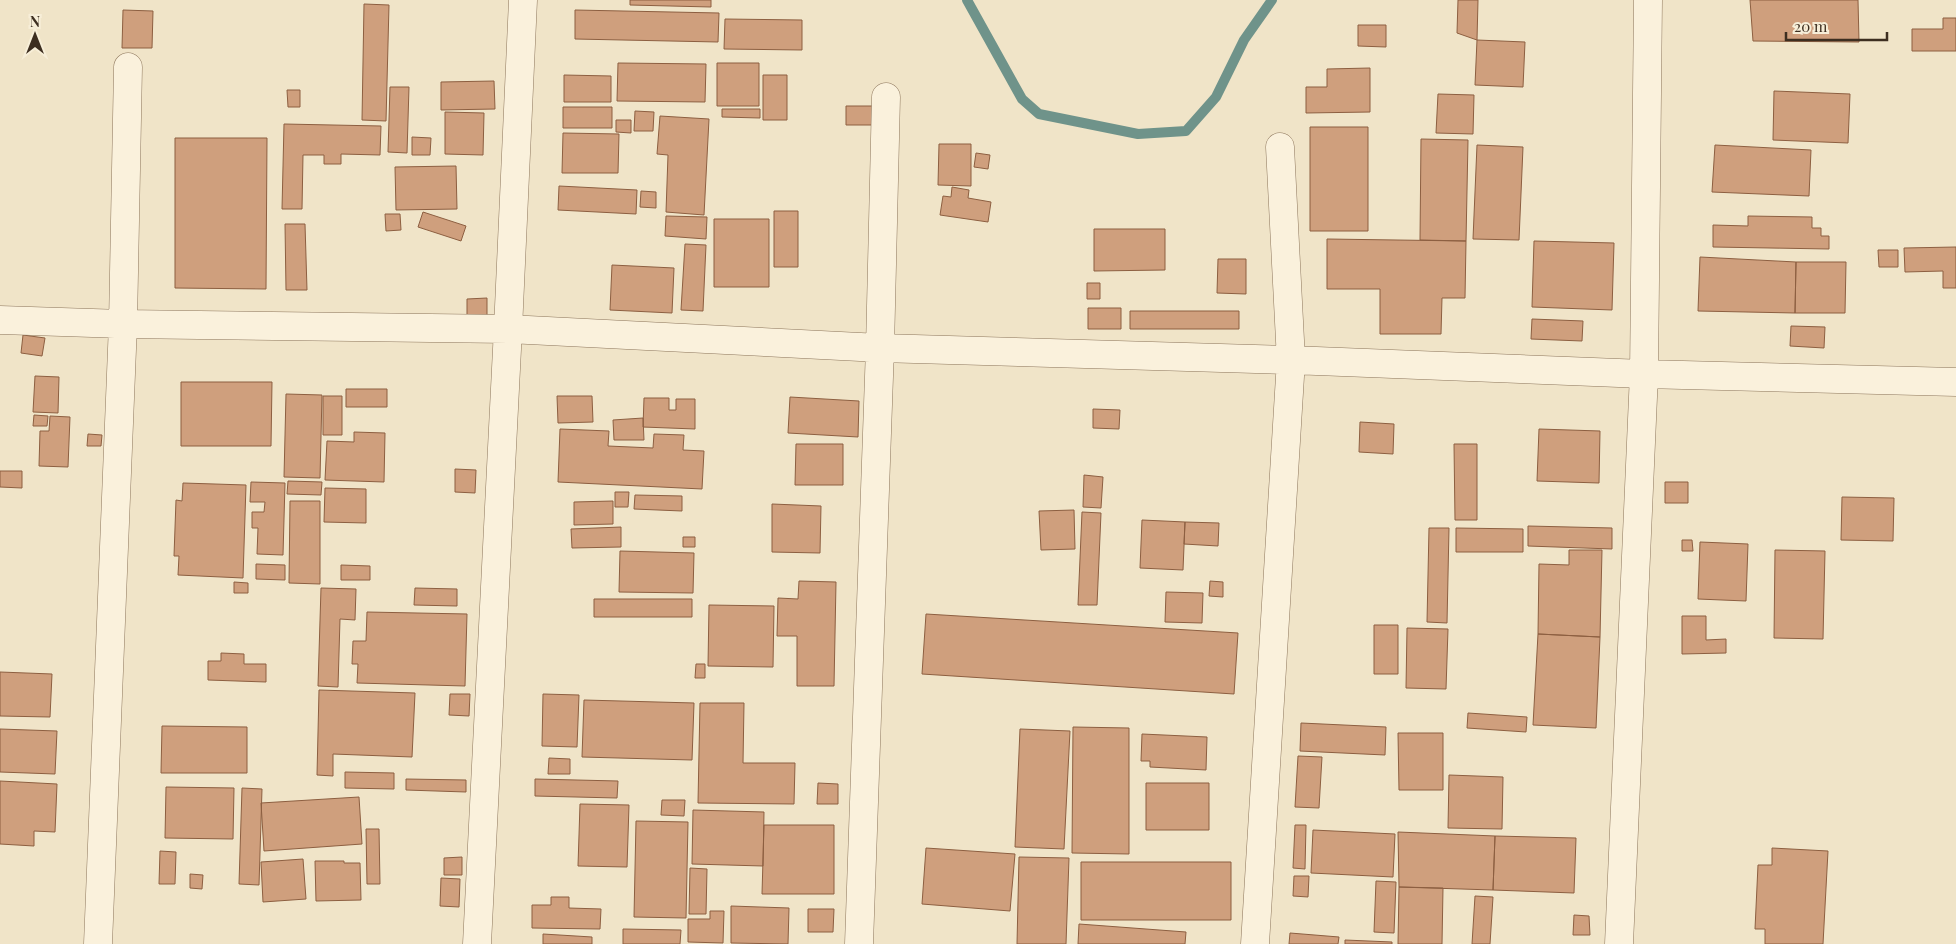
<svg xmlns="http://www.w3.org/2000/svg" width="1956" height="944" viewBox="0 0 1956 944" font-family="'Playfair Display',serif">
<rect width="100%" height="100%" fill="#f0e4c8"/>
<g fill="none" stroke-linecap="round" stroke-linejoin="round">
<!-- stream -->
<path stroke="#6f938a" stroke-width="10" d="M967 0 1022 99 1039 114 1138 134 1186 131 1216 97 1244 40 1272 0"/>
</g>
<!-- building -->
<path fill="#cf9f7d" stroke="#8d5f41" d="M630 0H711V7L630 5Z
M1458 0H1478L1477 40 1457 33Z
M1750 0H1858L1859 42 1753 41Z
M364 4 389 5 386 121 362 120Z
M123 10 153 11 152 48H122Z
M575 10 719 13 718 42 575 39Z
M1943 18H1956V51H1912V29H1943Z
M725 19 802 20V50L724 49Z
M1358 25H1386V47L1358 46Z
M1477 40 1525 42 1523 87 1475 85Z
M618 63 706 64 705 102 617 101Z
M717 63H759V106H717Z
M1370 68V112L1306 113V87H1327V69Z
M564 75 611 76V102H564Z
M763 75H787V120H763Z
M494 81 495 109 441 110V82Z
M390 87H409L407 153 388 152Z
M287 90H300V107H288Z
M1774 91 1850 94 1848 143 1773 140Z
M1438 94 1474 95 1473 134 1436 133Z
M846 106H876V125H846Z
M563 107H612V128H563Z
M722 109H760V118L722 117Z
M635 111 654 112 653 131H634Z
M445 112 484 113 483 155 445 154Z
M660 116 709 119 704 215 666 212 668 155 657 154Z
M616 120H631V133L616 132Z
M284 124 381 126 380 155 341 154V164H324V155H303L302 209H282Z
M1310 127H1368V231H1310Z
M563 133 619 134 618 173H562Z
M412 137 431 138 430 155H412Z
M175 138H267L266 289 175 288Z
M1421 139 1468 140 1466 241 1420 240Z
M939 144H971V186L938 185Z
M1477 145 1523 147 1519 240 1473 239Z
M1715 145 1811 150 1809 196 1712 192Z
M976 153 990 155 988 169 974 167Z
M456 166 457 209 396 210 395 167Z
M559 186 637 190 636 214 558 210Z
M952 187 969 190 968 198 991 202 988 222 940 215 943 196 951 197Z
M641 191 656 192V208L640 207Z
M774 211H798V267H774Z
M423 212 466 226 461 241 418 227Z
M385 214H400L401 230 386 231Z
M666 216 707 217 706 239 665 236Z
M1748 216 1812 217V228H1821V236H1829V249L1713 247V225L1748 226Z
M714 219H769V287H714Z
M285 224H305L307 290H286Z
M1094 229H1165V270L1094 271Z
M1327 239 1466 241 1465 298H1442L1441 334H1380V289H1327Z
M1534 241 1614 243 1612 310 1532 307Z
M685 244 706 245 703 311 681 310Z
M1956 247V288H1943V271L1905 272 1904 248Z
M1878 250H1898V267H1879Z
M1700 257 1796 262 1795 313 1698 311Z
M1218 259H1246V294L1217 293Z
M1796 262H1846L1845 313H1795Z
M612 265 674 268 672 313 610 310Z
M1087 283H1100V299H1087Z
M487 298V326H467V299Z
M1088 308H1121V329H1088Z
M1130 311H1239V329H1130Z
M1532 319 1583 321 1582 341 1531 339Z
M1791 326 1825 327 1824 348 1790 346Z
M23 335 45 338 42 356 21 353Z
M35 376 59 377 58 413 33 412Z
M181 382H272L271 446H181Z
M346 389H387V407H346Z
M286 394 322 395 320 478 284 477Z
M323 396H342V435H323Z
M557 396H592L593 422 558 423Z
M790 397 859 401 858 437 788 433Z
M644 398H669V410H676V399H695V429L643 427Z
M1093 409 1120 410 1119 429 1093 428Z
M34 415 48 416 47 426H33Z
M50 416 70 417 68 467 39 466 40 431H49Z
M643 418 644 440H614L613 420Z
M1360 422 1394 424 1393 454 1359 452Z
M560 429 609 431 608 446 653 448 654 434 684 435 683 450 704 451 702 489 558 482Z
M1539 429 1600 431 1599 483 1537 481Z
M354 432 385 433 384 482 325 480 327 441 354 442Z
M88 434 102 435 101 446H87Z
M796 444H843V485H795Z
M1454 444H1477V520H1455Z
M455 469 476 470 475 493 455 492Z
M0 471H22V488L0 487Z
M1084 475 1103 477 1101 508 1083 507Z
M288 481 322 482 321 495 287 494Z
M251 482 285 483 283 555 257 554 258 528H252V512H264L265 502H250Z
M1665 482H1688V503H1665Z
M183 483 246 485 243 578 178 575 179 556H174L176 500 182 501Z
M325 488 366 489V523L324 522Z
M615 492H629L628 507H615Z
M635 495 682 496V511L634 509Z
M1842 497 1894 498 1893 541 1841 540Z
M290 501H320V584L289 583Z
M613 501V524L574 525V502Z
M772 504 821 506 820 553 772 552Z
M1074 510 1075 549 1041 550 1039 511Z
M1082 512 1101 513 1097 605H1078Z
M1142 520 1185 522 1183 570 1140 568Z
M1185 522 1219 523 1218 546 1184 544Z
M1528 526 1612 528V549L1528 546Z
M621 527V547L572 548 571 529Z
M1429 528H1449L1447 623 1427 622Z
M1456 528 1523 529V552H1456Z
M683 537H695V547H683Z
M1682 540H1692L1693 551H1682Z
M1700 542 1748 544 1746 601 1698 599Z
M1569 550H1602L1600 637 1538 634 1539 564 1569 565Z
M1775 550 1825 551 1823 639 1774 638Z
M620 551 694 553 693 593 619 592Z
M256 564 285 565V580L256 579Z
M341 565 370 566V580H341Z
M799 581 836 582 834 686H797V636H777L778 598 798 599Z
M1210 581 1223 582V597L1209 596Z
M234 582 248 583V593H234Z
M321 588 356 589 355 620 340 619 338 687 318 686Z
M415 588 457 589V606L414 605Z
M1166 592 1203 593 1202 623 1165 622Z
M594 599H692V617H594Z
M709 605 774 606 773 667 708 666Z
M367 612 467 614 465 686 357 683 358 664H352L353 641H366Z
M926 614 1238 633 1234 694 922 674Z
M1682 616H1706V640L1726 639V653L1682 654Z
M1374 625H1398V674H1374Z
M1407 628 1448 629 1446 689 1406 688Z
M1538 634 1600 637 1596 728 1533 725Z
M221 653 244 654V664H266V682L208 680V661H221Z
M696 664H705V678H695Z
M0 672 52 674 50 717 0 716Z
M319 690 415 693 412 757 333 754V776L317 775Z
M450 694H470L469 716 449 715Z
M543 694 579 695 577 747 542 746Z
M584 700 694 703 692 760 582 757Z
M700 703H744L743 763H795L794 804 698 803Z
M1468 713 1527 717 1526 732 1467 728Z
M1301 723 1386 727 1385 755 1300 751Z
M162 726 247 727V773H161Z
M1073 727 1129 728V854L1072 853Z
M0 729 57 731 55 774 0 772Z
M1020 729 1070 731 1064 849 1015 847Z
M1398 733H1443V790H1399Z
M1142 734 1207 737 1206 770 1150 767V761H1141Z
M1298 756 1322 757 1319 808 1295 807Z
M549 758 570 759V774H548Z
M345 772 394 773V789L345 788Z
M1449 775 1503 777 1502 829 1448 828Z
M406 779 466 780V792L406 790Z
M535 779 618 781 617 798 535 796Z
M0 781 57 784 55 832 34 831V846L0 844Z
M818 783 838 784V804H817Z
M1146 783H1209V830H1146Z
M166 787 234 788 233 839 165 838Z
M242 788 262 789 259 885 239 884Z
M359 797 362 844 264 851 261 803Z
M662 800H685L684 816 661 815Z
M580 804 629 805 627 867 578 866Z
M693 810 764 812 763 866 692 864Z
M636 821 688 822 686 918 634 917Z
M764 825H834V894H762Z
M1295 825H1306L1305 869 1293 868Z
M366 829H379L380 884H367Z
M1313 830 1395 834 1393 877 1311 873Z
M1398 832 1495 836 1493 890 1399 887Z
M1495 836 1576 838 1574 893 1493 890Z
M926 848 1015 854 1010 911 922 904Z
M1772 848 1828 851 1823 944H1765V929H1755L1758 865H1772Z
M160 851 176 852 175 884H159Z
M462 857V875H444V858Z
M1019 857 1069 858 1066 944H1017Z
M303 859 306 899 263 902 261 862Z
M315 861H344V863H360L361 900 316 901Z
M1081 862H1231V920H1081Z
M690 868 707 869 706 914H689Z
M190 874 203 875 202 889 190 888Z
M1294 876H1309L1308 897 1293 896Z
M441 878 460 879 459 907 440 906Z
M1376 881 1396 882 1394 933 1374 932Z
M1399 887 1443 888 1442 944H1398Z
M1475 896 1493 897 1490 944H1472Z
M551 897H569V908L601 909 600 929 532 928V905H551Z
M731 906 789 908 788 944 731 943Z
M808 909H834L833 932H808Z
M710 911H724L723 943 688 942V919H710Z
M1574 915 1589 916 1590 935H1573Z
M1079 924 1186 932 1185 944H1078Z
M623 929 681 930 680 944H623Z
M1290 933 1339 937 1338 944H1289Z
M543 934 592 937V944H543Z
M1345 940 1392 942V944H1345Z"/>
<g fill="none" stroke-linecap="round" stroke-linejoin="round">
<defs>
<path id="street" d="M0 320 123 324 508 329 880 348 1291 360 1644 374 1956 382
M98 944 123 324 128 67
M477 944 508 329 523 0
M859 944 880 348 886 97
M1255 944 1291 360 1280 147
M1619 944 1644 374 1648 0"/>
</defs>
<!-- street casing -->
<use href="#street" stroke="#8d765c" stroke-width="29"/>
<!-- street -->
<use href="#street" stroke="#faf1dc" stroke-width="28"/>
</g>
<!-- north arrow -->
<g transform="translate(35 35)" stroke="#f7eed8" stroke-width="4" paint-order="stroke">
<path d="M0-4L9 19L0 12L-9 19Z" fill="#3d2e20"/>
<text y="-8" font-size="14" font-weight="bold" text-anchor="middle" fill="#3d2e20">N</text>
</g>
<!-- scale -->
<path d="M1786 32v8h101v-8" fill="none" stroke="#3d2e20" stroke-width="2.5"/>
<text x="1794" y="32" font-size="15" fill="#3d2e20" stroke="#f7eed8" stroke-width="4" paint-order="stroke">20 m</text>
</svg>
